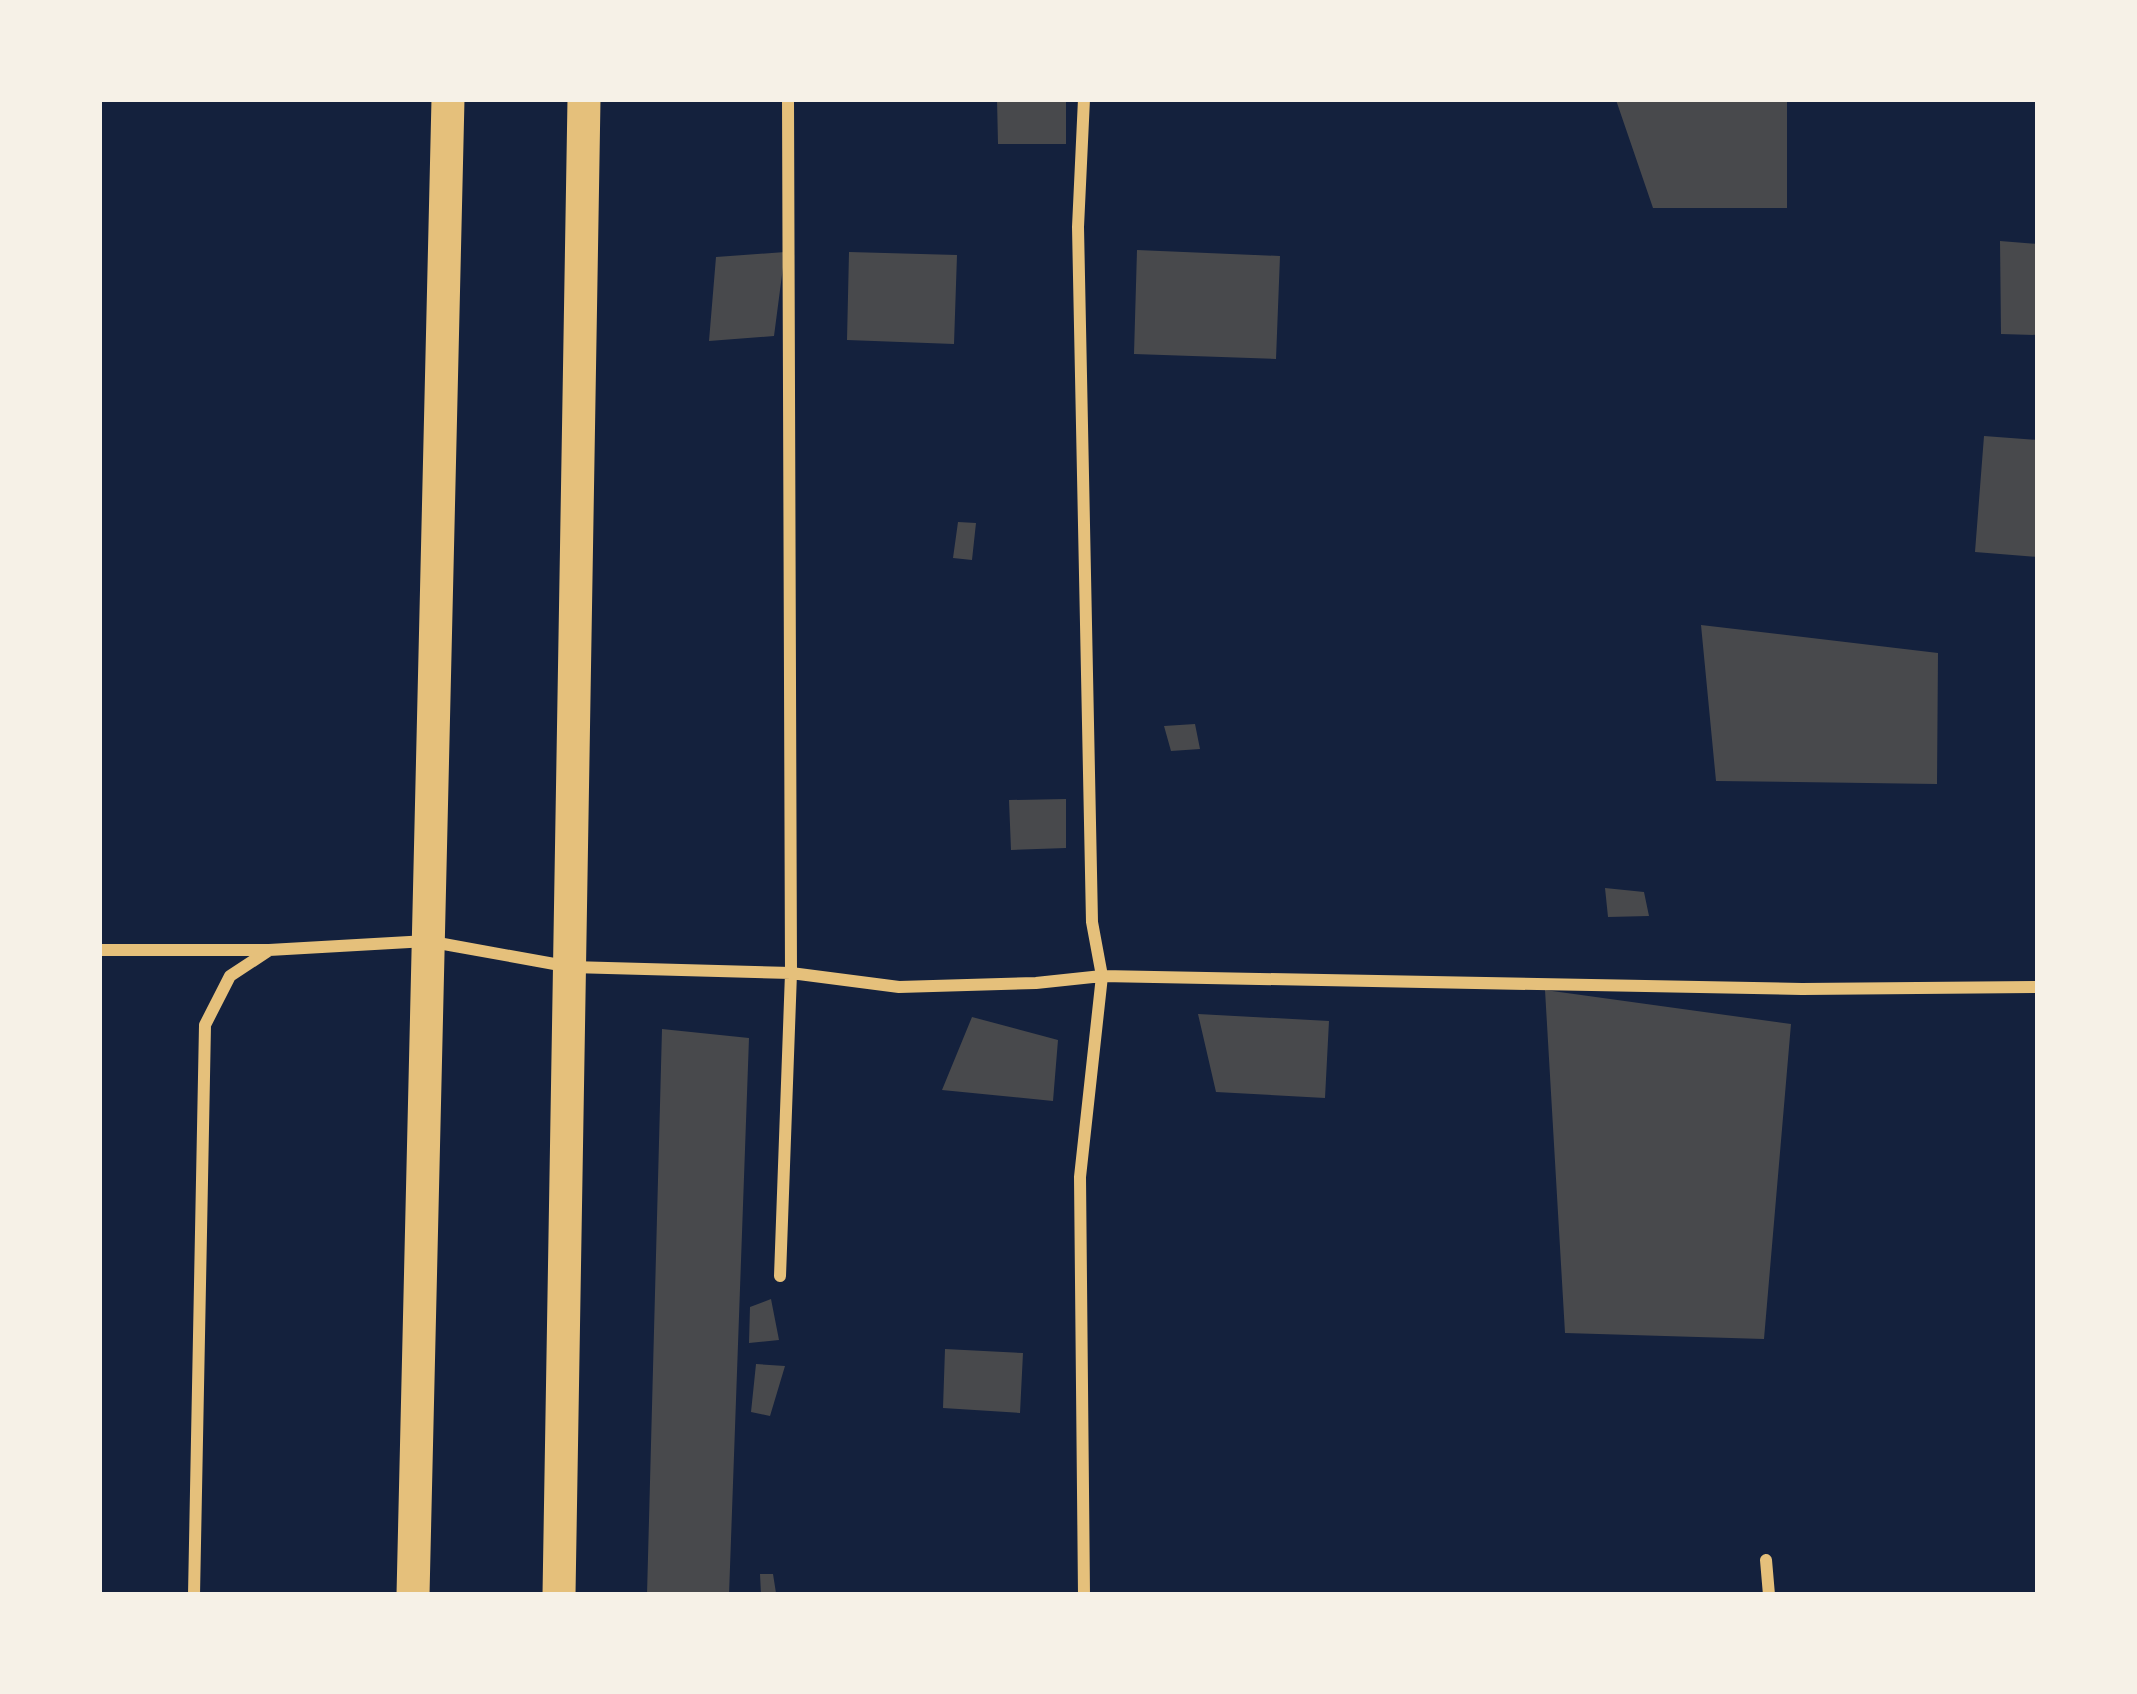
<svg xmlns="http://www.w3.org/2000/svg" width="2137" height="1694" viewBox="0 0 2137 1694" font-family="Raleway,sans-serif">
<rect width="100%" height="100%" fill="#14213d"/>
<!-- building -->
<path fill="#48494c" d="M997 99H1066V144H998Z
M1616 100 1787 101V208H1653Z
M2000 241 2038 244V335L2001 334Z
M1137 250 1280 256 1276 359 1134 354Z
M785 252 774 336 709 341 716 257Z
M849 252 957 255 954 344 847 340Z
M1984 436 2038 440V557L1975 552Z
M958 522 976 523 972 560 953 558Z
M1701 625 1938 653 1937 784 1716 781Z
M1195 724 1200 749 1171 751 1164 726Z
M1066 799V848L1011 850 1009 800Z
M1605 888 1644 892 1649 916 1608 917Z
M1545 990 1791 1024 1764 1339 1565 1333Z
M1198 1014 1329 1021 1325 1098 1216 1092Z
M972 1017 1058 1040 1053 1101 942 1090Z
M662 1029 749 1038 729 1595H647Z
M771 1299 779 1340 749 1343 750 1307Z
M945 1349 1023 1353 1020 1413 943 1408Z
M756 1364 785 1366 770 1416 751 1412Z
M760 1574H773L776 1593 761 1595Z"/>
<g fill="none" stroke-linecap="round" stroke-linejoin="round">
<!-- minor -->
<path stroke="#e5c07b" stroke-width="12" d="M99 950H269L427 941 571 967 791 973 899 987 1036 983 1102 976 1802 989 2038 987
M780 1276 791 973 788 99
M1766 1560 1769 1595
M194 1595 205 1025 230 976 268 951
M1084 1595 1080 1177 1102 976 1092 922 1078 227 1084 99"/>
<!-- trunk -->
<path stroke="#e5c07b" stroke-width="33" d="M413 1595 448 99
M559 1595 584 99"/>
</g>
<!-- border -->
<rect width="2137" height="1694" fill="none" stroke="#f6f1e7" stroke-width="204"/>
</svg>
